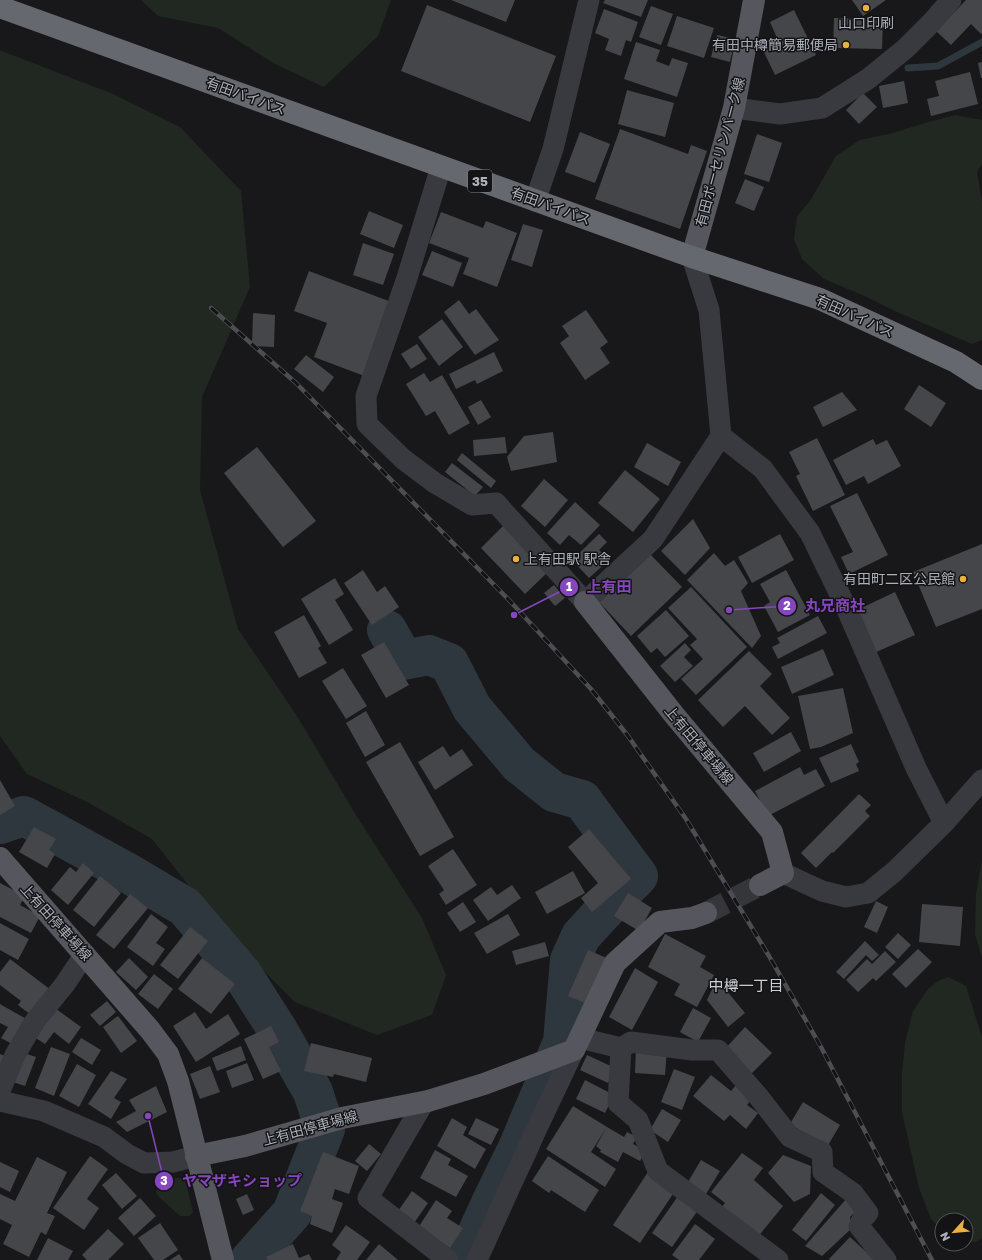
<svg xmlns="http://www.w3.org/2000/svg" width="982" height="1260" viewBox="0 0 982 1260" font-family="'Golos Text','Noto Sans JP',sans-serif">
<rect width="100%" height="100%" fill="#18181a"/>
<!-- green -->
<path fill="#202821" d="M141 0H391L378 36 324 87 275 64 218 28 158 16Z
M0 51H2L113 94 180 127 241 191 250 287 202 397 200 490 238 629 297 716 356 815 422 918 446 975 432 1015 377 1035 295 1002 229 937 152 839 87 802 27 774 0 736Z
M955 115 982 120V164L977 172 982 202V340L972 344 897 312 867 297 824 279 802 259 794 239 797 216 810 201 836 156 860 140 893 133 925 123Z
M982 859V955L981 954 975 934 976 894Z
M948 977 966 986 982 1037V1238L976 1242 966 1241V1220H942V1230L931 1219 919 1188 902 1112V1073L905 1043 913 1011 928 989 938 981Z
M175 1178H182L186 1183 193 1212 189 1216H180L159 1197 156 1192 158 1188Z"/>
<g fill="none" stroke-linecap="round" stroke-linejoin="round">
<!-- stream -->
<path stroke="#2f373e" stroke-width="7" d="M908 68 938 66 982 42"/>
<!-- river -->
<path stroke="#2f373e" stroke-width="40" d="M387 630 404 660 429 655 449 663 472 708 519 764 554 792 582 800 638 876 603 912 581 936 570 960 563 1042 517 1150 493 1199 465 1260
M0 824 24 816 128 873 185 907 242 974 277 1029 313 1092 325 1129 292 1213 250 1260"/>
</g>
<!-- building -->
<path fill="#45464a" d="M451 0H515L506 22Z
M605 0H648L641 17 603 3Z
M852 0H886L863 16Z
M966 0H982V33L981 34 971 24 951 45 936 31Z
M427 5 556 56 530 122 401 71Z
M651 6 673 14 661 45 639 37Z
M604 9 638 22 631 42 626 40 621 56 605 50 609 39 595 33Z
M794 10 816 55 775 75 761 46 777 38 770 22Z
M677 16 714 28 704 58 667 46Z
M834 18 883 19 882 49 833 48Z
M717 35 735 39 730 62 711 57Z
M636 42 660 50 656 61 669 66 672 58 688 63 677 97 624 79Z
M982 62V78H981L978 63Z
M970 72 978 104 931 116 927 99 939 96 935 81Z
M904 81 908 103 883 108 879 86Z
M627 90 674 103 665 137 618 124Z
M863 93 877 107 859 124 846 110Z
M620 129 688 154 691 145 707 151 680 229 595 199Z
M580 132 610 144 595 183 565 172Z
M757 134 782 143 769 182 744 174Z
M745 179 764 187 754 211 735 203Z
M369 211 403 225 394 248 360 234Z
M441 212 483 228 486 221 517 233 497 287 463 274 469 258 429 243Z
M523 224 543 230 532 267 511 260Z
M363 243 394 254 383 285 353 275Z
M432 251 462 263 453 287 422 275Z
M309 271 394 303 367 377 314 357 327 323 294 311Z
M459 300 469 314 476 309 499 340 475 355 444 312Z
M586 310 608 342 600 348 610 363 585 380 560 343 569 336 562 326Z
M253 313 275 315 274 347 252 346Z
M442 319 463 347 439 366 418 337Z
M417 344 427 359 411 369 401 354Z
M494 352 503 371 477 384 475 380 456 389 449 374Z
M306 355 334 377 323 392 294 369Z
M424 373 430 382 442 375 470 423 449 435 435 411 426 416 406 384Z
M919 385 946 403 931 427 904 409Z
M842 392 857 410 823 427 813 407Z
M481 400 491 417 478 425 468 407Z
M553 432 557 462 511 471 507 457 524 436Z
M505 437 507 453 474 456 473 440Z
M817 438 845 495 813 511 796 476 800 474 789 452Z
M873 439 876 445 887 440 901 466 868 484 864 476 846 485 833 460Z
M647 443 681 462 668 486 634 467Z
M257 447 316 521 283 547 224 473Z
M462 453 496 481 491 488 457 460Z
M452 463 483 487 475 496 445 472Z
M625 470 660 499 633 532 598 503Z
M544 479 568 500 545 527 521 506Z
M857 493 888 555 849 574 841 557 853 552 830 506Z
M575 502 600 525 581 545 569 535 560 545 547 533Z
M693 519 710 548 685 575 661 551Z
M506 523 550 570 525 594 481 548Z
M599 534 607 542 599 550 609 560 589 578 572 560Z
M780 534 794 560 752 583 738 557Z
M982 544V609L936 627 913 572Z
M714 553 725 566 734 560 748 583 741 591 761 636 752 648 687 580Z
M650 554 682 587 631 636 599 602Z
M363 570 377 592 385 586 399 607 372 625 344 583Z
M786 570 810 615 778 632 764 606 770 602 760 584Z
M335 578 344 594 335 600 353 630 329 645 301 599Z
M554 585 565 598 555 606 544 593Z
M691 587 747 647 696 695 681 679 703 659 690 645 697 639 668 608Z
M895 592 915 635 874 653 855 611Z
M666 610 689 636 665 657 657 648 651 653 637 636Z
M304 615 321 646 318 648 327 663 299 678 274 632Z
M818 616 827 633 778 659 772 647 780 643 777 638Z
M384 642 409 685 386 698 361 655Z
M685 643 691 650 684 657 693 666 675 682 660 666Z
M823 649 834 675 792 694 781 667Z
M749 651 772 674 760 686 790 718 772 735 745 706 723 727 698 700Z
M343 668 367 706 346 719 322 681Z
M843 688 853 733 821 747 810 749 798 696Z
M366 711 385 745 365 757 346 723Z
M791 732 801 751 764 772 753 753Z
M400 742 454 837 420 856 366 762Z
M851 744 859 762 856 764 859 771 831 783 819 758Z
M443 746 450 757 462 749 473 765 435 790 418 762Z
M800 767 804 775 816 769 825 786 768 816 755 791Z
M0 780 15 806 0 815Z
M859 794 871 805 865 811 870 816 833 853 832 852 816 868 801 853Z
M34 827 56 839 49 850 55 854 47 868 19 852Z
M589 829 631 879 592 912 581 898 598 883 568 847Z
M453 849 477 885 446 905 439 894 444 890 428 866Z
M83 863 94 873 68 905 51 890 70 867 76 872Z
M573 871 585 893 547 914 535 892Z
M100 876 121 893 94 927 73 910Z
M0 883 25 896 20 905 40 916 31 933 0 917Z
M512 885 521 898 488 921 473 900 491 887 497 895Z
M628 893 652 908 639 931 614 916Z
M130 894 148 908 114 949 96 935Z
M876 901 888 907 877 933 864 927Z
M463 902 476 922 460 932 447 913Z
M922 904 963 907 960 946 919 942Z
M151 914 168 927 156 943 165 949 153 966 127 947Z
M508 914 520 935 487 954 474 933Z
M0 923 29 939 18 960 0 950Z
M190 927 208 941 178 979 160 965Z
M898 933 911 945 898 959 885 947Z
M665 934 706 956 700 967 714 975 697 1007 674 995 680 984 648 967Z
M865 941 879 955 872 961 866 955 844 979 836 972Z
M545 942 549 956 516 965 512 951Z
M918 949 932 962 906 988 892 974Z
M588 950 609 959 590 1005 568 996Z
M885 951 896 962 876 981 873 978 858 992 846 980 867 959 872 964Z
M129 958 148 977 136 990 116 972Z
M202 958 235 984 211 1014 178 989Z
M10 959 51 990 31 1015 18 1005 21 1001 0 985V972Z
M635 968 658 982 632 1030 609 1017Z
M154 974 173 989 158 1009 138 994Z
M717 979 745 1013 728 1027 707 1000Z
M107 1001 116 1012 100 1026 90 1015Z
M0 1004 28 1020 14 1045 1 1038 8 1027 0 1023Z
M52 1006 81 1027 69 1044 54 1032 45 1044 31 1035Z
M693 1008 711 1018 698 1042 680 1032Z
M195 1012 206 1029 228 1014 240 1034 196 1062 173 1026Z
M118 1016 137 1041 121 1053 103 1027Z
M271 1026 279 1042 269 1047 281 1071 263 1079 244 1039Z
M745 1027 772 1053 751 1074 725 1049Z
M81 1038 101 1050 92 1065 72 1052Z
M311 1043 372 1058 366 1082 334 1074 333 1077 304 1071Z
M241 1046 246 1060 217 1071 212 1058Z
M51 1047 70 1054 54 1096 35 1088Z
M636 1047 667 1049 665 1075 635 1073Z
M21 1052 36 1057 25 1086 10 1081Z
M0 1054 5 1056 0 1070Z
M587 1055 615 1068 608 1083 580 1070Z
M247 1063 254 1080 232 1088 226 1071Z
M77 1064 96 1075 79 1107 59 1096Z
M210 1066 220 1092 200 1099 190 1074Z
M674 1069 695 1077 682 1110 661 1102Z
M111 1071 127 1079 114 1098 121 1102 111 1119 88 1104Z
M711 1075 731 1091 736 1085 752 1098 747 1105 758 1113 746 1129 730 1115 724 1121 693 1096Z
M585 1080 614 1095 605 1113 576 1099Z
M156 1086 167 1112 127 1132 116 1122 136 1111 129 1100Z
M803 1102 840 1125 827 1147 790 1124Z
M573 1106 607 1127 591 1152 616 1169 605 1187 546 1149Z
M662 1109 681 1120 668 1142 650 1130Z
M452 1118 467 1127 463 1135 486 1149 475 1169 437 1146Z
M476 1118 499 1129 491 1145 468 1134Z
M607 1127 624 1137 627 1132 637 1137 633 1144 646 1151 640 1161 623 1152 618 1162 600 1152 601 1150 596 1146Z
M369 1144 381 1154 367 1171 355 1161Z
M435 1150 451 1159 448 1165 468 1176 456 1197 420 1178Z
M323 1152 359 1166 349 1194 335 1189 332 1199 343 1203 332 1233 310 1224 312 1216 300 1211Z
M742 1153 763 1168 754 1180 783 1206 757 1238 720 1209 725 1203 711 1192Z
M783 1155 811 1166 810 1194 794 1202 768 1173Z
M90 1156 108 1169 87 1199 99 1208 84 1230 53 1208Z
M548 1156 599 1190 585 1212 551 1190 549 1193 532 1181Z
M37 1157 67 1172 47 1213 55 1216 46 1235 41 1232 29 1257 3 1244 12 1225 0 1219V1194L15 1201Z
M701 1160 720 1171 706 1194 688 1182Z
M0 1162 19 1171 10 1192 0 1187Z
M648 1172 675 1191 640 1243 613 1225Z
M116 1173 137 1196 122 1209 102 1185Z
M412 1191 428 1203 414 1223 398 1211Z
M681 1192 701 1206 672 1247 652 1233Z
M821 1193 835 1205 806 1241 792 1230Z
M247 1194 254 1210 243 1215 236 1199Z
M140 1198 156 1216 134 1236 118 1218Z
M847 1198 858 1209 850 1217 852 1228 822 1256 805 1246Z
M436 1200 452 1211 447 1218 463 1228 450 1248 418 1228Z
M160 1223 178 1250 163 1260H154L138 1238Z
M695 1224 715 1239 699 1260H679L672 1255Z
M346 1225 370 1242 357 1260H336L341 1252 332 1245Z
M108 1229 124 1244 108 1260H87L82 1255Z
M850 1237 875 1260H830L829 1259Z
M48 1238 73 1251 68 1260H37Z
M293 1244 299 1258 309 1254 312 1260H268L266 1257Z
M379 1244 398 1260H366Z
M179 1254 183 1260H170Z"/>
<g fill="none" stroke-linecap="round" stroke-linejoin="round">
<!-- major-tunnel -->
<path stroke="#35363a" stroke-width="22" stroke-dasharray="22 11" stroke-linecap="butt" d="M706 913 760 885"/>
<!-- minor -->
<path stroke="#393a3f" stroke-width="21" d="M734 108 780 114 822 108 868 79 905 49 932 22 951 0
M441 167 407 278 366 396 367 424 403 459 435 483 472 505 496 503 585 602 653 539 721 436
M535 201 553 149 589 0
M692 257 709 310 721 436 763 469 810 533 845 605 916 768 944 823 894 872 868 893 846 897 822 891 783 873
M944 823 982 780
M580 1038 621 1048 618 1103 638 1120 658 1171 778 1260
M621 1048 631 1042 692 1050H718L758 1096 790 1137 822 1152 823 1172 853 1193 868 1213 863 1218 859 1226 886 1260
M0 1091 15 1055 35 1021 65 984 85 954
M0 1101 44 1111 104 1137 127 1154 144 1163 173 1162 196 1156
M424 1102 368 1198 448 1260
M477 1260 530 1143 574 1050"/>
<!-- major -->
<path stroke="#56575e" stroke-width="22" d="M692 257 734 108 754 0
M585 602 675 716 772 832 783 873 760 885
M0 858 150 1030 168 1054 178 1081 223 1260
M196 1156 245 1146 342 1118 428 1101 484 1084 574 1050 615 963 660 922 692 918 706 913"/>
<!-- highway -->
<path stroke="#666870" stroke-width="22" d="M0 7 692 257 820 299 956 362 982 379"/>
<defs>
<path id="rail" d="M211 308 296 383 508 599 591 689 628 736 686 819 769 956 821 1047 932 1260"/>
</defs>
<!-- rail casing -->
<use href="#rail" stroke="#4d4e54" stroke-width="4.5"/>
<!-- rail -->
<use href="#rail" stroke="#131315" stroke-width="3" stroke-dasharray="9" stroke-linecap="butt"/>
</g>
<!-- markers -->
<g fill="#ebb140" stroke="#131315" stroke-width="1.5">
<circle cx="866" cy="8" r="4"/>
<circle cx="846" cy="45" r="4"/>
<circle cx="516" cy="559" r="4"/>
<circle cx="963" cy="579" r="4"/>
</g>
<g text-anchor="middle" stroke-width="3" stroke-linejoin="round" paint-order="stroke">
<!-- shield labels -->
<rect fill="#131315" stroke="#7d8188" stroke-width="1" x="468" y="170" width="24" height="22" rx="3"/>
<g font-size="13" font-weight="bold" fill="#abb0b9">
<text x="480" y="186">35</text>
</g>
<!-- poi labels -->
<g font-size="14" fill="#abb0b9" stroke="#131315" text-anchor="end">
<text x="866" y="28" text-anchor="middle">山口印刷</text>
<text x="838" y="50">有田中樽簡易郵便局</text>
<text x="524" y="564" text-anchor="start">上有田駅 駅舎</text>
<text x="955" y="584">有田町二区公民館</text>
</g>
<!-- street labels -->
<g font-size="14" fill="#abb0b9" stroke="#131315">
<text transform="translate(246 96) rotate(20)" y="5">有田バイパス</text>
<text transform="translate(720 152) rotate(-75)" y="5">有田ポーセリンパーク線</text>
<text transform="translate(551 206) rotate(20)" y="5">有田バイパス</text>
<text transform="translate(855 316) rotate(24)" y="5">有田バイパス</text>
<text transform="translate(699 745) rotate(50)" y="5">上有田停車場線</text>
<text transform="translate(56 922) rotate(48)" y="5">上有田停車場線</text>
<text transform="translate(310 1128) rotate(-15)" y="5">上有田停車場線</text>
</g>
<!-- neighbourhood labels -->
<g font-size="15" fill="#cccfd6" stroke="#131315">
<text x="746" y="991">中樽一丁目</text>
</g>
</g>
<!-- callouts -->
<path fill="none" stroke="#8546be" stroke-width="1.5" d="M514 615L569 587M729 610L787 606M148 1116L164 1181"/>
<g fill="#8546be" stroke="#131315" stroke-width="1.5">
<circle cx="514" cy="615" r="4"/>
<circle cx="729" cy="610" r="4"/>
<circle cx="148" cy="1116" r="4"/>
<circle cx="569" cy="587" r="10"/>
<circle cx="787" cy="606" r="10"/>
<circle cx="164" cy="1181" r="10"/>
</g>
<g font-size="12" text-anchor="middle" font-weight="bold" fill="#fff">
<text x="569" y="591">1</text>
<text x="787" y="610">2</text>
<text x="164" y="1185">3</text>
</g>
<g font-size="15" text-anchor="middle" font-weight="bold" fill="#8546be" stroke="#131315" stroke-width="3" stroke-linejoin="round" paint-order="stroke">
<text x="609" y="592">上有田</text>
<text x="835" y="611">丸兄商社</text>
<text x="242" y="1186">ヤマザキショップ</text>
</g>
<!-- north arrow -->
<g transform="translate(954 1232) rotate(243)"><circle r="19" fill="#131315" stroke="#505257"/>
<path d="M0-3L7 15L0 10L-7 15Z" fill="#ebb140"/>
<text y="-6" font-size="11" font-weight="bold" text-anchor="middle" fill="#abb0b9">N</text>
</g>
</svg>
